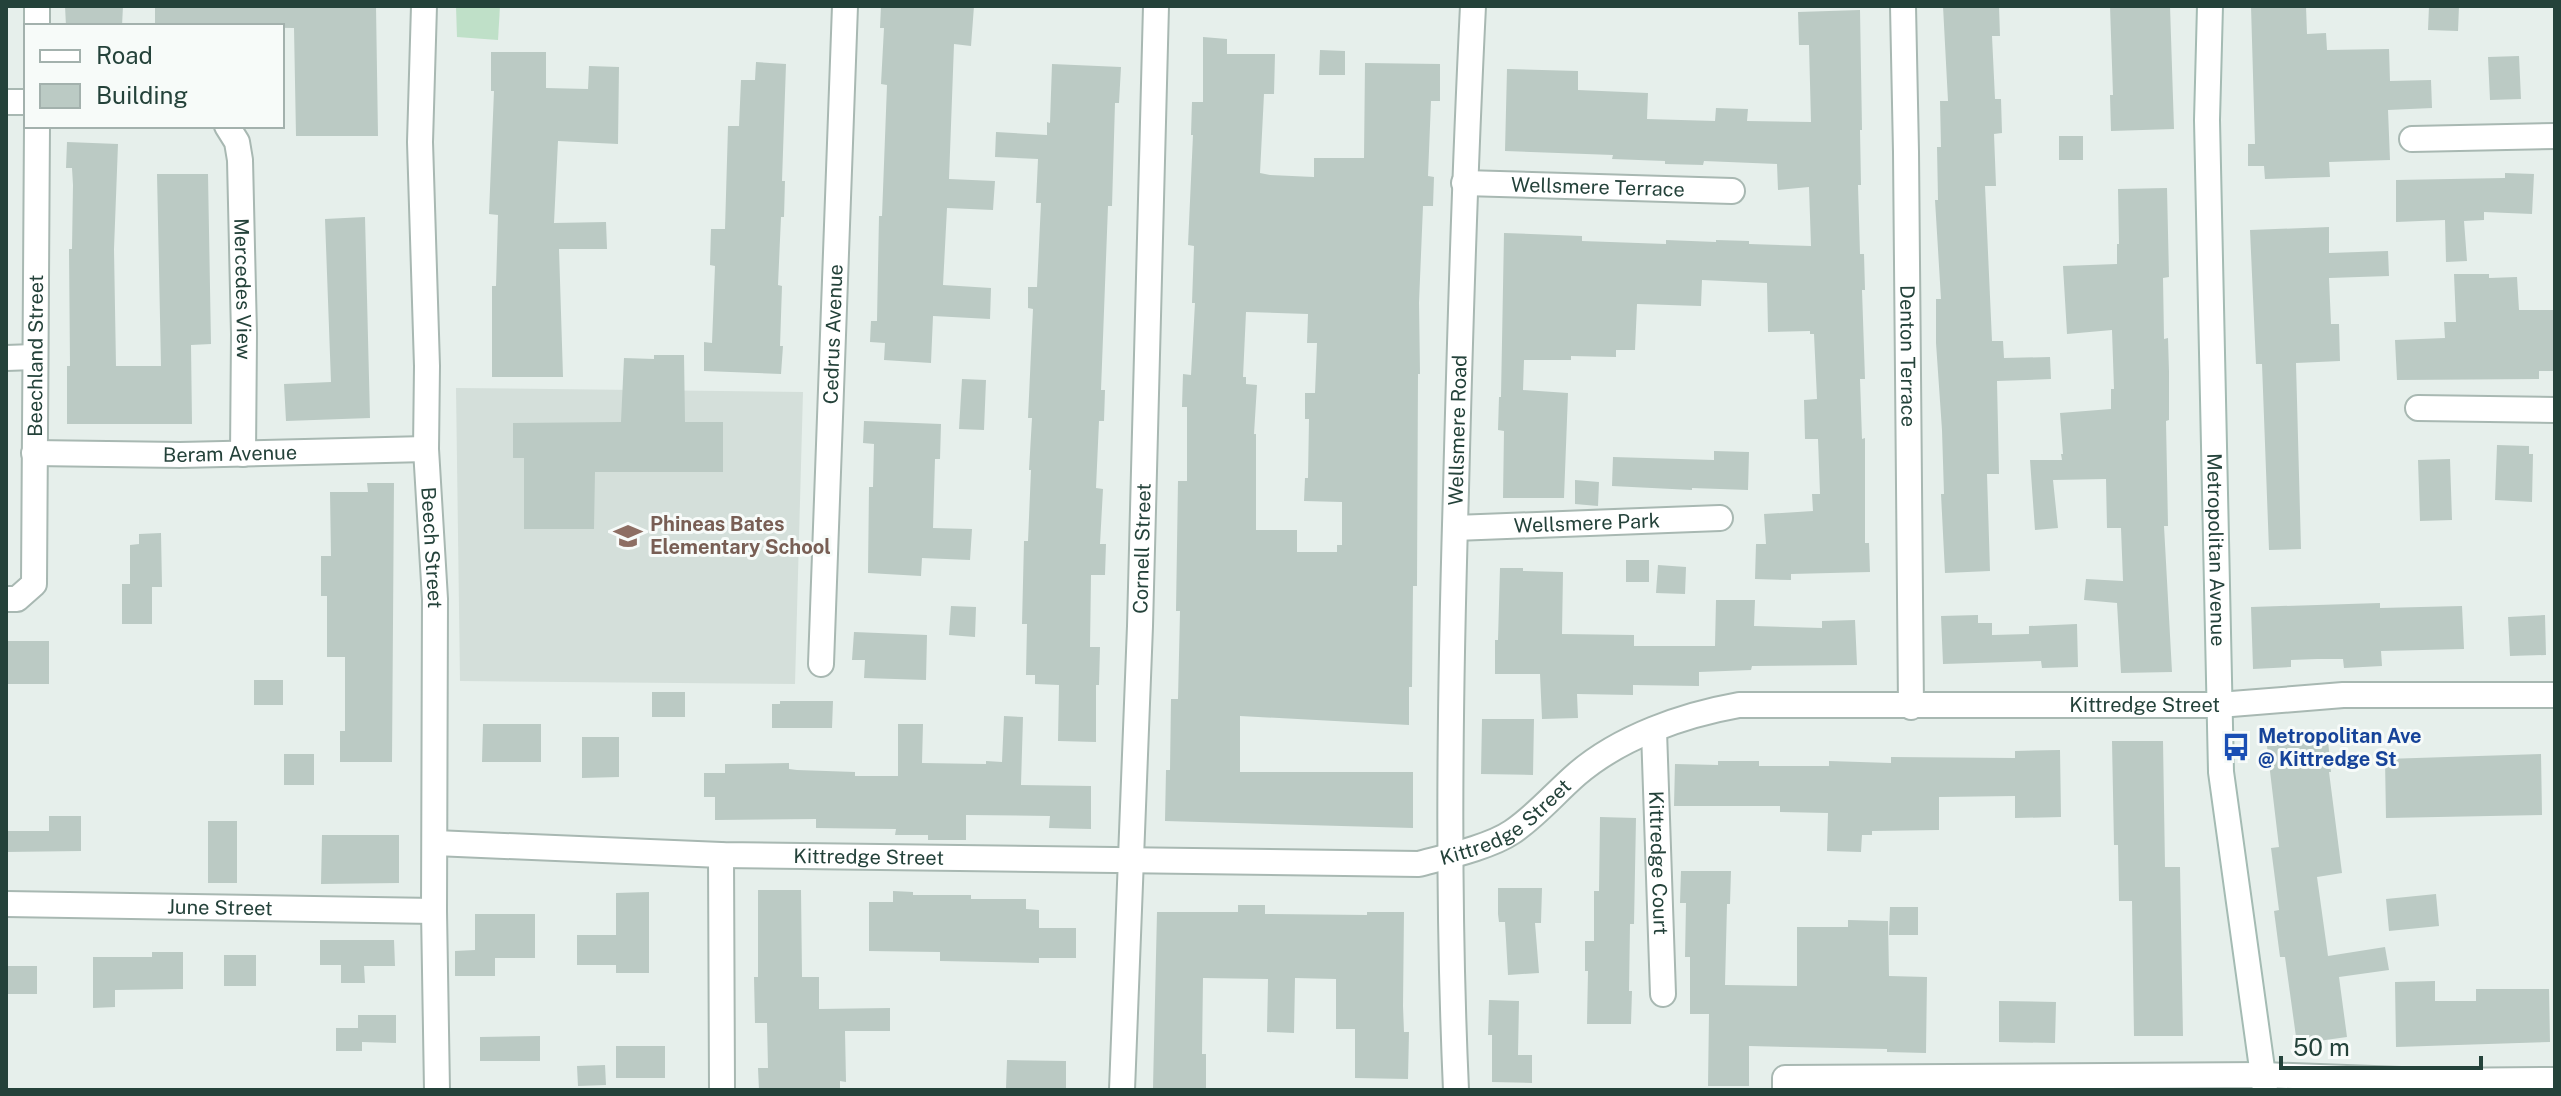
<svg xmlns="http://www.w3.org/2000/svg" width="2561" height="1096" viewBox="0 0 2561 1096" font-family="'Public Sans',sans-serif">
<rect width="100%" height="100%" fill="#e6efeb"/>
<!-- built -->
<path fill="#d4dfda" d="M456 388 803 392 795 684 460 681Z"/>
<!-- green -->
<path fill="#bfe0c8" d="M456 6H500L498 40 457 37Z"/>
<!-- building -->
<path fill="#bbcac4" fill-rule="evenodd" d="M65 6H123L122 26H66Z
M155 6H376L378 136H296L294 28 155 26Z
M881 6H974L971 46 954 44 949 179 995 181 993 210 947 208 943 285 991 288 990 319 933 316 931 363 884 360 885 343 870 342 871 321H877L879 216H882L887 85 881 84 884 28H880Z
M1943 6H1999L2000 36H1992L1995 99H2001L2002 133 1994 134 1996 186H1985L1992 341H2003L2004 358 2050 357 2051 379 1997 381 1999 474H1987L1990 571 1945 573 1941 494H1944L1942 430 1936 343V299H1941L1935 200H1938L1937 147H1941L1940 101H1948Z
M2110 6H2170L2174 129 2111 131 2110 95H2113Z
M2251 6H2306L2307 34 2326 33 2327 50 2389 49 2390 81 2431 80 2432 108 2388 110 2390 160 2329 162 2330 177 2265 179 2264 166H2248V144H2255Z
M2429 6H2459L2458 31 2428 30Z
M1860 10 1862 130H1860L1861 185H1858L1860 254H1864L1865 290H1862L1865 379H1860L1862 439 1865 438V543H1869L1870 572 1791 574V580L1755 579 1756 544H1766L1764 514 1813 511 1812 494H1820L1818 439H1805L1804 400 1817 399 1814 334H1810V331L1768 332 1767 283 1702 280 1701 306 1637 304 1635 350H1616V357L1571 356V360H1524L1523 390 1568 393 1564 498H1503L1504 431 1498 430 1499 397H1501L1504 233 1582 236V241L1666 244V240L1716 242V240L1749 241V244L1811 246 1809 187 1778 190 1777 164 1704 161 1703 165 1665 164V161L1612 159 1613 155 1505 151 1507 69 1578 71V90L1648 93 1647 119 1715 121 1716 108 1748 109 1747 121 1811 122 1809 45H1799L1798 12Z
M1203 37 1227 39V54H1275L1274 94H1264L1260 173 1270 175 1314 177V158H1364L1365 63 1440 64V101H1431L1428 176 1434 177 1433 206H1423L1419 303 1420 374H1418L1417 586H1413L1412 687H1409V725L1240 716V772H1413V828L1165 821 1166 770H1170L1171 699H1178L1180 611H1176L1178 481H1187V407H1182L1183 374 1191 375 1195 303H1192L1194 246 1188 245 1193 135H1191L1192 102H1203ZM1246 312 1308 314 1307 343H1317L1315 393H1305V419H1309L1308 478H1305L1304 501 1342 502V545H1337V552H1297V530H1256V434H1254L1257 385 1246 384V377H1243Z
M1320 50 1345 51V75H1319Z
M491 52H546V88L588 89 589 66 619 67 618 144 558 141 554 223 606 222 607 249H559L563 377H492V286H496L498 215 489 214 494 91H491Z
M2519 56 2521 99 2490 100 2488 57Z
M756 62 786 64 782 181H785L784 217H781L778 285 782 286 780 346H783L781 374 704 371V342L712 343 715 266 710 265 711 229H725L728 126H739L741 80H755Z
M1052 64 1121 67 1119 103H1115L1112 206H1108L1101 390H1105L1104 421H1099L1096 488 1103 489 1100 544H1106L1105 575H1091L1090 647H1100L1099 685H1096V742L1058 741 1059 685 1035 684V675H1026L1027 624H1022L1024 541H1028L1031 470H1029L1032 418H1028L1033 309 1028 308V287H1037L1041 203H1036L1038 159 995 157 996 132 1047 135V122L1050 123Z
M2059 136H2083V160H2059Z
M67 142 118 144 114 249 116 366H161L157 174H208L211 344 191 345 192 424H67V366H70L69 249H72L73 185 72 168H66Z
M2505 173 2534 174 2532 214 2484 212V220L2464 221 2467 261 2446 262 2445 220 2396 222V180L2505 178Z
M2167 188 2169 277 2163 278 2164 339 2168 338 2169 372V420L2166 421 2168 526H2164L2172 672 2121 673 2117 603 2084 600 2086 579 2123 581 2121 528H2107L2106 479 2053 480 2058 528 2035 530 2030 460H2062L2061 454H2063L2060 413 2111 409V389H2114L2112 330 2067 334 2063 266 2117 264V244H2119L2118 189Z
M365 217 370 418 286 421 284 384 331 382 325 219Z
M2329 227V253L2388 251 2389 276 2329 278 2331 324H2339L2340 361 2296 363 2301 549 2269 550 2262 364H2256L2250 230Z
M2454 274H2489V278L2517 277 2519 310H2555V371H2539V379L2397 380 2395 340 2445 338 2444 322H2456Z
M654 355H684L685 422H723V472H595L594 529H524V458H513V423L621 422 624 358 654 359Z
M962 379 986 380 984 430 959 429Z
M864 421 941 424 940 459H935L933 528 972 529 970 560 922 558 921 576 868 573 869 487H873L874 444 863 443Z
M2497 445 2529 446V454H2533L2532 502 2495 500Z
M1714 451 1749 452 1748 490 1692 488V490L1612 486 1613 457 1714 460Z
M2450 459 2452 520 2420 521 2418 460Z
M1575 480 1599 482 1598 506 1575 504Z
M367 483H394L392 762H340V731H345V657H327V596H321V556H331L330 492H368Z
M161 533 162 587H152V624H122V584H130V545L139 544V534Z
M1626 560H1649V582H1626Z
M1658 565 1686 567 1685 594 1656 593Z
M1500 568H1523V571L1563 572 1562 634 1634 635V646H1715L1716 600H1755L1754 626 1822 628V621L1855 620 1857 665 1752 666 1751 670 1699 672V686L1633 685V695L1577 694 1578 718 1542 719 1540 674H1495V640H1498Z
M2380 603V608L2462 606 2464 649 2381 651 2382 666 2344 668 2343 659H2317L2291 660V667L2253 669 2251 607Z
M951 606 976 607 975 637 949 635Z
M1978 615V623H1992V635L2029 634V626L2077 624 2078 667 2042 668 2041 661 1943 664 1941 616Z
M2545 615 2546 655 2510 656 2508 617Z
M854 632 927 635 926 680 864 678 865 660H852Z
M6 641H49V684H6Z
M254 680H283V705H254Z
M652 692H685V717H652Z
M780 701H833L832 728H772V704H780Z
M1004 716 1023 717 1021 785 1091 786V829L1049 828 1050 816 966 815V840H928V835H895L896 829 816 828V819L715 820V797H704V773H725V764L789 763V769L797 770 855 772V776H898V724H923L922 763 986 764V761L1002 762Z
M1482 719H1534L1533 775 1481 774Z
M483 724H541V762H482Z
M582 737H619V777L582 778Z
M2328 740 2331 772H2329L2342 873 2317 877 2328 956 2385 947 2389 970 2339 977 2347 1037 2297 1044 2285 957H2280L2274 911 2279 910 2271 848 2279 847 2267 746Z
M2112 741H2163L2165 867H2180L2183 1036H2134L2132 901H2119L2118 845H2114Z
M2060 750 2061 817 2015 818V796L1939 797V830L1872 831V835H1862L1861 852 1827 851 1828 813 1780 812V806H1674L1675 764 1718 765V761H1759V766H1829V761L1891 763V757L2015 758V751Z
M284 754H314V785H284Z
M2541 754 2542 815 2386 818 2385 759Z
M49 816H81V851L6 852V831H49Z
M1600 817 1636 818 1634 924H1630L1629 991H1632L1631 1024H1587L1588 971H1585V941H1594V891H1599Z
M208 821H237V883H208Z
M322 835H399V883L321 884Z
M1681 871H1731L1730 904H1727L1725 985 1797 986V927H1848V920L1888 921 1889 976 1927 977 1926 1053 1887 1052V1049L1749 1046V1086H1708L1709 1014H1690V957H1685L1686 903H1680Z
M1498 888H1542L1541 923H1535L1539 973 1508 975 1505 922H1499L1498 914Z
M758 890H801L802 977H819V1009L890 1008V1031H845L846 1082 840 1081V1090H759L758 1068H768L767 1023H755L754 977H758Z
M893 891 913 892V895H971V899H1026V909L1039 910V928H1076V958H1039V963L940 961V952L869 951V902H893Z
M649 892V973H616V965H577V935H616V893Z
M2436 894 2439 926 2389 931 2386 899Z
M1238 905H1265V914L1367 915V912H1404L1403 1006 1404 1032H1409L1408 1079 1355 1078V1029H1336V979L1295 978 1294 1033 1267 1032 1268 979 1203 978 1202 1054H1206V1088H1153L1157 912H1238Z
M1890 907H1918V935H1889Z
M475 914H535V958H495V976H455V951L475 950Z
M320 940H394L395 966H364L365 983H341V965H320Z
M152 952H183V989L115 990V1007L93 1008V957H152Z
M224 955H256V986H224Z
M6 966H37V994H6Z
M2435 981V1001H2476V989H2549L2550 1042 2396 1047 2395 982Z
M1489 1000 1519 1001 1518 1055H1532V1083L1492 1082V1035H1488Z
M1999 1001 2056 1002 2055 1043 1999 1042Z
M358 1015H396V1043L362 1042V1051H336V1028H358Z
M540 1036V1061H480V1037Z
M616 1046H665V1078H616Z
M1007 1060 1066 1061V1088H1006Z
M605 1065 606 1085 578 1086 577 1066Z"/>
<g fill="none" stroke-linecap="round" stroke-linejoin="round">
<defs>
<g id="street">
<path d="M37 6V26"/>
<path id="s1" d="M424 6 420 142 427 366 426 449 435 599 434 911 437 1090"/>
<path id="s2" d="M1903 6 1906 152 1911 707"/>
<path d="M6 102H26"/>
<path id="s3" d="M227 126 237 142 240 160 244 334 243 454"/>
<path d="M2412 139 2555 136"/>
<path id="s4" d="M1464 183 1732 191"/>
<path d="M6 358 34 357"/>
<path d="M2418 408 2555 410"/>
<path id="s5" d="M34 453 180 455 426 449"/>
<path id="s6" d="M1455 528 1720 518"/>
<path id="s7" d="M6 599H17L34 584 37 126"/>
<path id="s8" d="M821 664 845 6"/>
<path id="s9" d="M1654 731 1663 994"/>
<path id="s10" d="M435 843 721 855 1419 864C1445 857 1490 847 1512 832 1536 816 1555 793 1577 774 1620 737 1683 715 1739 705H2219L2343 695H2555"/>
<path d="M721 855 722 1090"/>
<path id="s11" d="M6 904 434 911"/>
<path id="s12" d="M1122 1090 1140 626 1156 6"/>
<path id="s13" d="M1456 1090C1447 891 1450 690 1456 490 1460 329 1465 167 1473 6"/>
<path d="M1785 1090V1078L2263 1075 2428 1081 2555 1080"/>
</g>
<g id="secondary">
<path id="s14" d="M2210 6 2207 120 2221 772 2265 1090"/>
</g>
</defs>
<!-- street casing -->
<use href="#street" stroke="#a8b8b2" stroke-width="28"/>
<!-- secondary casing -->
<use href="#secondary" stroke="#a4bbb3" stroke-width="28"/>
<!-- street -->
<use href="#street" stroke="#fff" stroke-width="24"/>
<!-- secondary -->
<use href="#secondary" stroke="#fff" stroke-width="24"/>
</g>
<!-- icons -->
<defs>
<symbol id="school-bare" viewBox="-9 -9 18 18"><path d="M0-5L7-2L0 1L-7-2ZM-4 1L0 2.5L4 1V4Q0 6-4 4Z" fill="#8d6e63" stroke="#f7fbf9" stroke-width="2.5" paint-order="stroke"/></symbol>
<symbol id="bus-bare" viewBox="-9 -9 18 18"><path d="M-5-6H5V4H4V6H2V4H-2V6H-4V4H-5ZM-3.5-4V0h7V-4ZM-3.5 1.2v1.5H-2V1.2ZM2 1.2v1.5H3.5V1.2Z" fill="#1a4fb4" stroke="#f7fbf9" stroke-width="2.5" paint-order="stroke"/></symbol>
</defs>
<g fill-rule="evenodd">
<use href="#school-bare" x="608" y="516" width="40" height="40"/>
<use href="#bus-bare" x="2216" y="727" width="40" height="40"/>
</g>
<g text-anchor="middle" stroke-width="6" stroke-linejoin="round" paint-order="stroke">
<!-- street labels -->
<g font-size="20" fill="#24423a" stroke="#f7fbf9">
<text dy="7" stroke="none"><textPath href="#s4" startOffset="134">Wellsmere Terrace</textPath></text>
<text dy="7" stroke="none"><textPath href="#s3" startOffset="166">Mercedes View</textPath></text>
<text dy="7" stroke="none"><textPath href="#s8" startOffset="330">Cedrus Avenue</textPath></text>
<text dy="7" stroke="none"><textPath href="#s7" startOffset="262">Beechland Street</textPath></text>
<text dy="7" stroke="none"><textPath href="#s2" startOffset="350">Denton Terrace</textPath></text>
<text dy="7" stroke="none"><textPath href="#s13" startOffset="660">Wellsmere Road</textPath></text>
<text dy="7" stroke="none"><textPath href="#s5" startOffset="196">Beram Avenue</textPath></text>
<text dy="7" stroke="none"><textPath href="#s6" startOffset="132">Wellsmere Park</textPath></text>
<text dy="7" stroke="none"><textPath href="#s1" startOffset="542">Beech Street</textPath></text>
<text dy="7" stroke="none"><textPath href="#s12" startOffset="542">Cornell Street</textPath></text>
<text dy="7" stroke="none"><textPath href="#s14" startOffset="544">Metropolitan Avenue</textPath></text>
<text dy="7" stroke="none"><textPath href="#s10" startOffset="1754">Kittredge Street</textPath></text>
<text dy="7" stroke="none"><textPath href="#s10" startOffset="1082">Kittredge Street</textPath></text>
<text dy="7" stroke="none"><textPath href="#s10" startOffset="434">Kittredge Street</textPath></text>
<text dy="7" stroke="none"><textPath href="#s9" startOffset="132">Kittredge Court</textPath></text>
<text dy="7" stroke="none"><textPath href="#s11" startOffset="214">June Street</textPath></text>
</g>
<!-- education labels -->
<g font-size="20" font-weight="bold" fill="#785e54" stroke="#f7fbf9" text-anchor="start">
<text x="650" y="531">Phineas Bates<tspan x="650" dy="23">Elementary School</tspan></text>
</g>
<!-- transit labels -->
<g font-size="20" font-weight="bold" fill="#164399" stroke="#f7fbf9" text-anchor="start">
<text x="2258" y="743">Metropolitan Ave<tspan x="2258" dy="23">@ Kittredge St</tspan></text>
</g>
</g>
<!-- border -->
<rect width="2561" height="1096" fill="none" stroke="#24423a" stroke-width="16"/>
<!-- legend -->
<rect x="24" y="24" width="260" height="104" fill="#f7fbf9" stroke="#a3b1ad" stroke-width="2"/>
<rect x="40" y="50" width="40" height="12" fill="#ffffff" stroke="#a3b1ad" stroke-width="2"/>
<text x="96" y="64" font-size="24" fill="#24423a">Road</text>
<rect x="40" y="84" width="40" height="24" fill="#bbcac4" stroke="#a3b1ad" stroke-width="2"/>
<text x="96" y="104" font-size="24" fill="#24423a">Building</text>
<!-- scale -->
<path d="M2281 1056v12h200v-12" fill="none" stroke="#24423a" stroke-width="4"/>
<text x="2293" y="1056" font-size="24" fill="#24423a" stroke="#f7fbf9" stroke-width="6" paint-order="stroke">50 m</text>
</svg>
